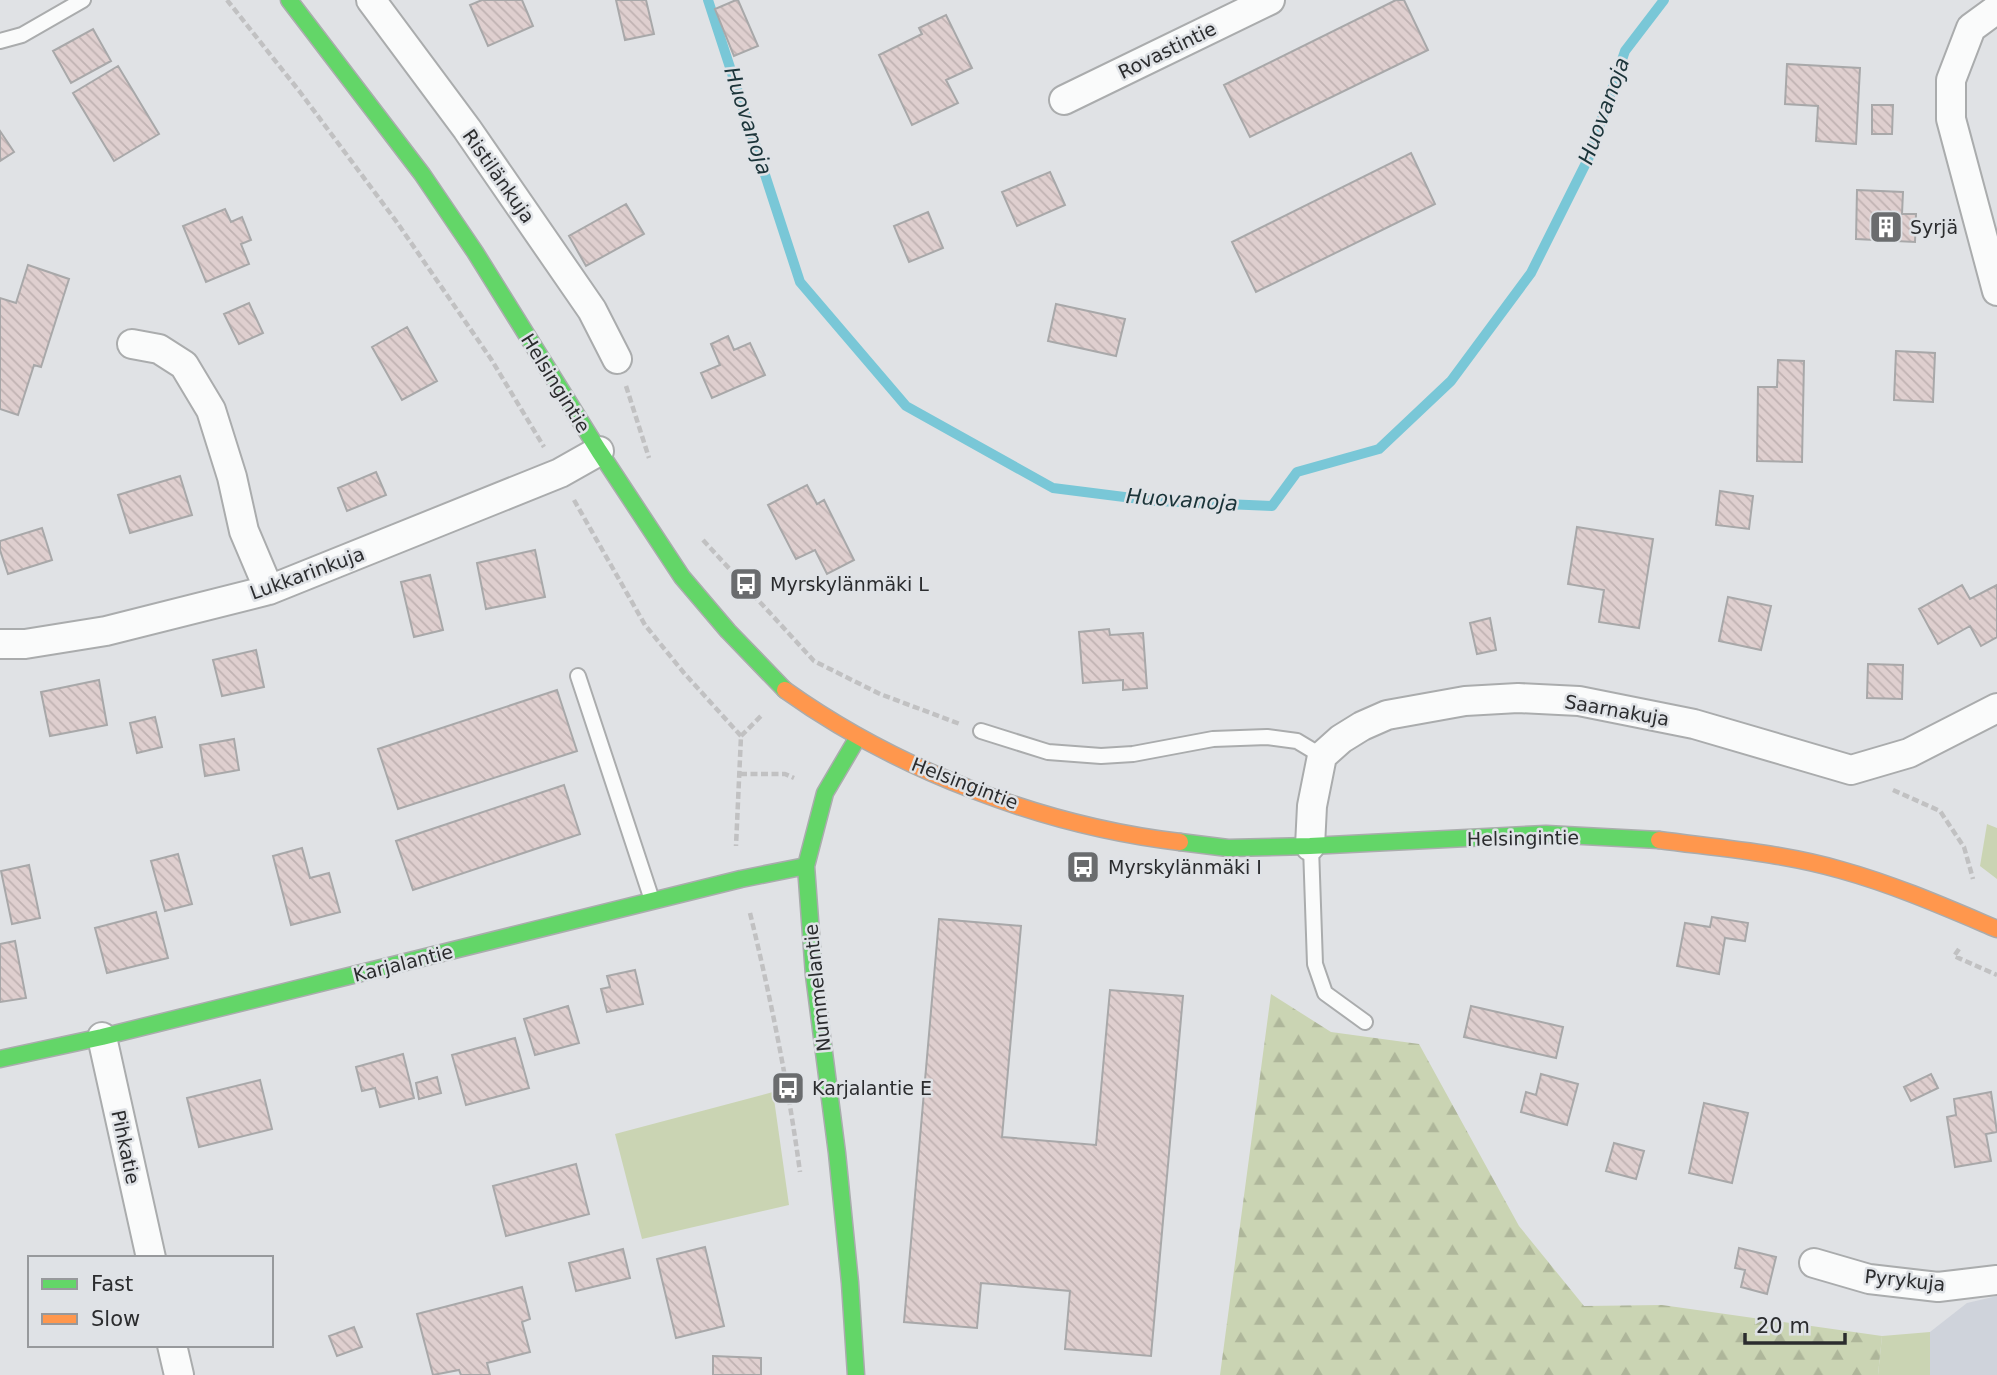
<svg xmlns="http://www.w3.org/2000/svg" width="1997" height="1375" viewBox="0 0 1997 1375" font-family="'DejaVu Sans',sans-serif">
<defs>
<pattern id="forest-firs" width="22" height="20" patternUnits="userSpaceOnUse" patternTransform="scale(1.75)"><rect width="22" height="20" fill="#cad4b3"/><path d="M5 1l3.5 6h-7zM16 11l3.5 6h-7z" fill="#aeb69a"/></pattern>
<pattern id="building-back-hatch" width="6" height="6" patternUnits="userSpaceOnUse" patternTransform="scale(1.75)"><rect width="6" height="6" fill="#dfcfcf"/><path d="M-1 5l2 2M0 0l6 6M5-1l2 2" fill="none" stroke="#c0b2b2"/></pattern>
</defs>
<rect width="100%" height="100%" fill="#e0e2e5"/>
<!-- built -->
<path fill="#cfd3db" d="M1997 1296V1375H1930V1332L1967 1303Z"/>
<!-- grass -->
<path fill="#cad4b3" d="M1987 824 1997 828V879L1980 866Z
M773 1092 789 1205 642 1239 615 1134Z
M1930 1332V1375H1878L1882 1336Z"/>
<!-- forest -->
<path fill="url(#forest-firs)" d="M1271 994 1331 1032 1419 1044 1519 1226 1584 1306 1662 1305 1882 1336 1878 1375H1220Z"/>
<g fill="none" stroke-linecap="round" stroke-linejoin="round">
<!-- stream -->
<path stroke="#79c7d7" stroke-width="10" d="M708 0 800 282 906 406 1053 488 1156 501 1272 506 1297 472 1379 449 1451 381 1531 273 1589 157 1625 51 1664 0"/>
</g>
<!-- building -->
<path fill="url(#building-back-hatch)" stroke="#a8a8a9" stroke-width="2" d="M482 0H522L533 26 488 46 470 5Z
M616 0H646L654 34 625 40Z
M736 0H738L758 46 734 56 715 9Z
M1396 0H1404L1428 50 1250 137 1224 85Z
M946 15 972 68 946 80 958 103 912 125 879 55 922 34 919 28Z
M93 29 111 61 71 83 53 51Z
M1787 64 1860 68 1856 144 1816 141 1818 106 1785 104Z
M118 66 159 134 114 161 73 93Z
M1872 105H1893L1892 134H1872Z
M0 131 14 152 0 161Z
M1411 153 1435 204 1256 292 1232 242Z
M1050 172 1065 205 1017 226 1002 192Z
M1857 190 1903 192 1902 214H1916L1915 242 1856 239Z
M626 204 644 234 586 266 569 236Z
M225 209 231 222 242 217 251 240 241 244 249 264 206 282 183 226Z
M928 212 943 248 909 262 894 226Z
M28 265 69 279 41 367 34 365 18 415 0 409V298L16 303Z
M249 303 263 333 239 344 224 314Z
M1056 304 1125 319 1116 356 1048 341Z
M407 327 437 381 402 400 372 347Z
M728 336 734 350 750 343 765 375 712 398 701 373 720 365 711 344Z
M1896 351 1935 353 1933 402 1894 400Z
M1778 360 1804 361 1802 462 1757 461 1758 387H1777Z
M376 472 386 495 347 511 338 488Z
M180 476 192 515 130 533 118 495Z
M807 485 817 504 824 500 854 560 827 574 815 550 796 559 768 505Z
M1720 491 1753 496 1749 529 1716 525Z
M1577 527 1653 539 1639 628 1599 622 1604 590 1568 584Z
M42 528 52 560 8 574 0 550V541Z
M535 550 545 597 486 609 477 563Z
M430 575 443 630 414 637 401 582Z
M1962 585 1970 599 1997 585V637L1981 646 1970 626 1938 644 1919 609Z
M1728 597 1771 606 1761 650 1719 641Z
M1490 618 1496 650 1477 654 1470 623Z
M1109 629 1110 635 1143 633 1147 688 1123 690V680L1083 683 1079 632Z
M256 650 264 687 222 696 213 660Z
M1868 664 1903 665 1902 699 1867 698Z
M99 680 107 725 50 736 41 692Z
M557 690 577 751 398 809 378 749Z
M155 717 162 747 137 753 130 723Z
M234 739 239 770 205 776 200 745Z
M564 785 580 834 413 890 396 841Z
M302 848 310 878 329 873 340 912 291 925 273 856Z
M178 854 192 904 165 911 151 861Z
M29 865 40 918 12 924 1 871Z
M156 912 168 958 107 973 95 928Z
M1712 917 1748 923 1745 941 1725 938 1719 974 1677 966 1685 923 1710 927Z
M939 919 1021 926 1002 1137 1096 1145 1110 990 1183 996 1151 1356 1065 1349 1070 1291 981 1283 977 1328 904 1322Z
M15 941 26 998 0 1002V944Z
M635 970 643 1004 607 1012 601 989 610 987 607 976Z
M568 1006 579 1043 535 1055 524 1019Z
M1471 1006 1563 1027 1556 1058 1464 1037Z
M515 1038 529 1088 466 1105 452 1055Z
M403 1054 414 1098 380 1107 375 1088 362 1091 356 1067Z
M1541 1074 1578 1084 1567 1125 1521 1112 1526 1092 1536 1095Z
M1931 1074 1938 1088 1911 1101 1904 1087Z
M437 1077 441 1093 419 1099 416 1083Z
M260 1080 272 1129 199 1147 187 1098Z
M1991 1092 1997 1132 1986 1134 1991 1161 1955 1167 1947 1117 1956 1115 1954 1099Z
M1704 1103 1748 1113 1732 1183 1689 1173Z
M1614 1143 1644 1151 1636 1179 1606 1171Z
M576 1164 589 1214 506 1236 493 1186Z
M705 1247 724 1326 676 1338 657 1259Z
M1739 1248 1776 1257 1767 1294 1741 1287 1745 1270 1735 1268Z
M623 1249 630 1278 576 1291 569 1263Z
M522 1287 530 1319 522 1322 530 1352 487 1363 490 1375H461L459 1370 433 1375 417 1314Z
M354 1327 362 1347 337 1356 329 1336Z
M713 1356 761 1358V1375H713Z"/>
<g fill="none" stroke-linecap="round" stroke-linejoin="round">
<defs>
<path id="lane" d="M0 41 22 35 83 0
M578 676 652 900
M981 731 1048 752 1101 756 1133 754 1213 739 1267 737 1297 741 1322 756
M1311 847 1315 964 1325 993 1365 1022"/>
<path id="street" d="M371 0 467 129 592 310 617 359
M1997 9 1971 28 1951 80V119L1997 291
M1064 100 1270 0
M132 344 159 349 184 365 211 410 232 477 244 531 269 590
M0 644H25L106 631 269 590 560 473 599 451
M1310 846 1312 806 1322 756 1341 739 1362 726 1387 715 1465 701 1518 698 1579 701 1694 724 1851 770 1909 753 1997 708
M102 1037 151 1258
M1814 1263 1869 1279 1938 1287 1997 1280
M172 1345 179 1375"/>
<path id="fast" d="M289 0 422 174 475 252 599 451 682 577 728 631 785 690
M1180 842 1228 848 1310 846 1546 834 1659 840
M0 1059 102 1037 741 879 806 866
M856 1375 850 1283 837 1153 814 975 806 866 825 793 858 737"/>
<path id="slow" d="M785 690C897 770 1043 826 1180 842
M1659 840C1719 848 1783 853 1841 870 1895 885 1945 907 1997 929"/>
</defs>
<!-- lane casing -->
<use href="#lane" stroke="#aaacad" stroke-width="18"/>
<!-- street casing -->
<use href="#street" stroke="#aaacad" stroke-width="32"/>
<!-- fast casing -->
<use href="#fast" stroke="#aaacad" stroke-width="19"/>
<!-- slow casing -->
<use href="#slow" stroke="#aaacad" stroke-width="19"/>
<!-- path -->
<path stroke="#c1c1c2" stroke-width="4.5" stroke-dasharray="7 3.5" stroke-linecap="butt" d="M227 0 300 92 396 221 491 359 544 447
M626 386 649 458
M574 500 645 625 684 673 741 736 736 846
M703 540 814 661 880 694 960 724
M741 736 763 714
M740 774H785L794 778
M1893 790 1940 811 1964 847 1973 879
M750 913C771 999 788 1084 800 1172
M1959 949 1954 956 1997 975"/>
<!-- lane -->
<use href="#lane" stroke="#fafbfb" stroke-width="14"/>
<!-- street -->
<use href="#street" stroke="#fafbfb" stroke-width="28"/>
<!-- fast -->
<use href="#fast" stroke="#63d668" stroke-width="16"/>
<!-- slow -->
<use href="#slow" stroke="#ff974d" stroke-width="16"/>
</g>
<!-- icons -->
<defs>
<symbol id="building-square" viewBox="-11 -11 22 22"><rect x="-9" y="-9" width="18" height="18" rx="4" fill="#6a6c6e" stroke="#dfe2e6"/><path d="M-4-6H4V6H1V3H-1V6H-4ZM-2.5-4.3h1.7v1.8h-1.7ZM.8-4.3h1.7v1.8H.8ZM-2.5-1h1.7V.8h-1.7ZM.8-1h1.7V.8H.8Z" fill="#fff"/></symbol>
<symbol id="bus-square" viewBox="-11 -11 22 22"><rect x="-9" y="-9" width="18" height="18" rx="4" fill="#6a6c6e" stroke="#dfe2e6"/><path d="M-5-6H5V4H4V6H2V4H-2V6H-4V4H-5ZM-3.5-4V0h7V-4ZM-3.5 1.2v1.5H-2V1.2ZM2 1.2v1.5H3.5V1.2Z" fill="#fff"/></symbol>
</defs>
<g fill-rule="evenodd">
<use href="#building-square" x="1867" y="208" width="38" height="38"/>
<use href="#bus-square" x="727" y="565" width="38" height="38"/>
<use href="#bus-square" x="1064" y="848" width="38" height="38"/>
<use href="#bus-square" x="769" y="1069" width="38" height="38"/>
</g>
<g text-anchor="middle" stroke-width="5" stroke-linejoin="round" paint-order="stroke">
<!-- street labels -->
<g font-size="19" fill="#2b2c2e" stroke="#dfe2e6">
<text transform="translate(1167 50) rotate(-26)" y="7">Rovastintie</text>
<text transform="translate(499 176) rotate(55)" y="7">Ristilänkuja</text>
<text transform="translate(556 383) rotate(58)" y="7">Helsingintie</text>
<text transform="translate(307 573) rotate(-20)" y="7">Lukkarinkuja</text>
<text transform="translate(1617 710) rotate(10)" y="7">Saarnakuja</text>
<text transform="translate(965 783) rotate(21)" y="7">Helsingintie</text>
<text transform="translate(1523 838) rotate(-1)" y="7">Helsingintie</text>
<text transform="translate(403 963) rotate(-14)" y="7">Karjalantie</text>
<text transform="translate(817 988) rotate(-96)" y="7">Nummelantie</text>
<text transform="translate(126 1147) rotate(78)" y="7">Pihkatie</text>
<text transform="translate(1905 1280) rotate(6)" y="7">Pyrykuja</text>
</g>
<!-- poi labels -->
<g font-size="19" fill="#2b2c2e" stroke="#dfe2e6" text-anchor="start">
<text x="1910" y="234">Syrjä</text>
<text x="770" y="591">Myrskylänmäki L</text>
<text x="1108" y="874">Myrskylänmäki I</text>
<text x="812" y="1095">Karjalantie E</text>
</g>
<!-- water labels -->
<g font-size="21" font-style="italic" fill="#1b3439" stroke="#dfe2e6">
<text transform="translate(1604 111) rotate(-70)" y="7">Huovanoja</text>
<text transform="translate(748 121) rotate(72)" y="7">Huovanoja</text>
<text transform="translate(1182 500) rotate(4)" y="7">Huovanoja</text>
</g>
</g>
<!-- legend -->
<rect x="28" y="1256" width="245" height="91" fill="#dfe2e6" stroke="#97999c" stroke-width="2"/>
<rect x="42" y="1279" width="35" height="10" fill="#63d668" stroke="#97999c" stroke-width="2"/>
<text x="91" y="1291" font-size="21" fill="#2b2c2e">Fast</text>
<rect x="42" y="1314" width="35" height="10" fill="#ff974d" stroke="#97999c" stroke-width="2"/>
<text x="91" y="1326" font-size="21" fill="#2b2c2e">Slow</text>
<!-- scale -->
<path d="M1745 1333v10h100v-10" fill="none" stroke="#2b2c2e" stroke-width="3.5"/>
<text x="1756" y="1333" font-size="21" fill="#2b2c2e" stroke="#dfe2e6" stroke-width="5" paint-order="stroke">20 m</text>
</svg>
